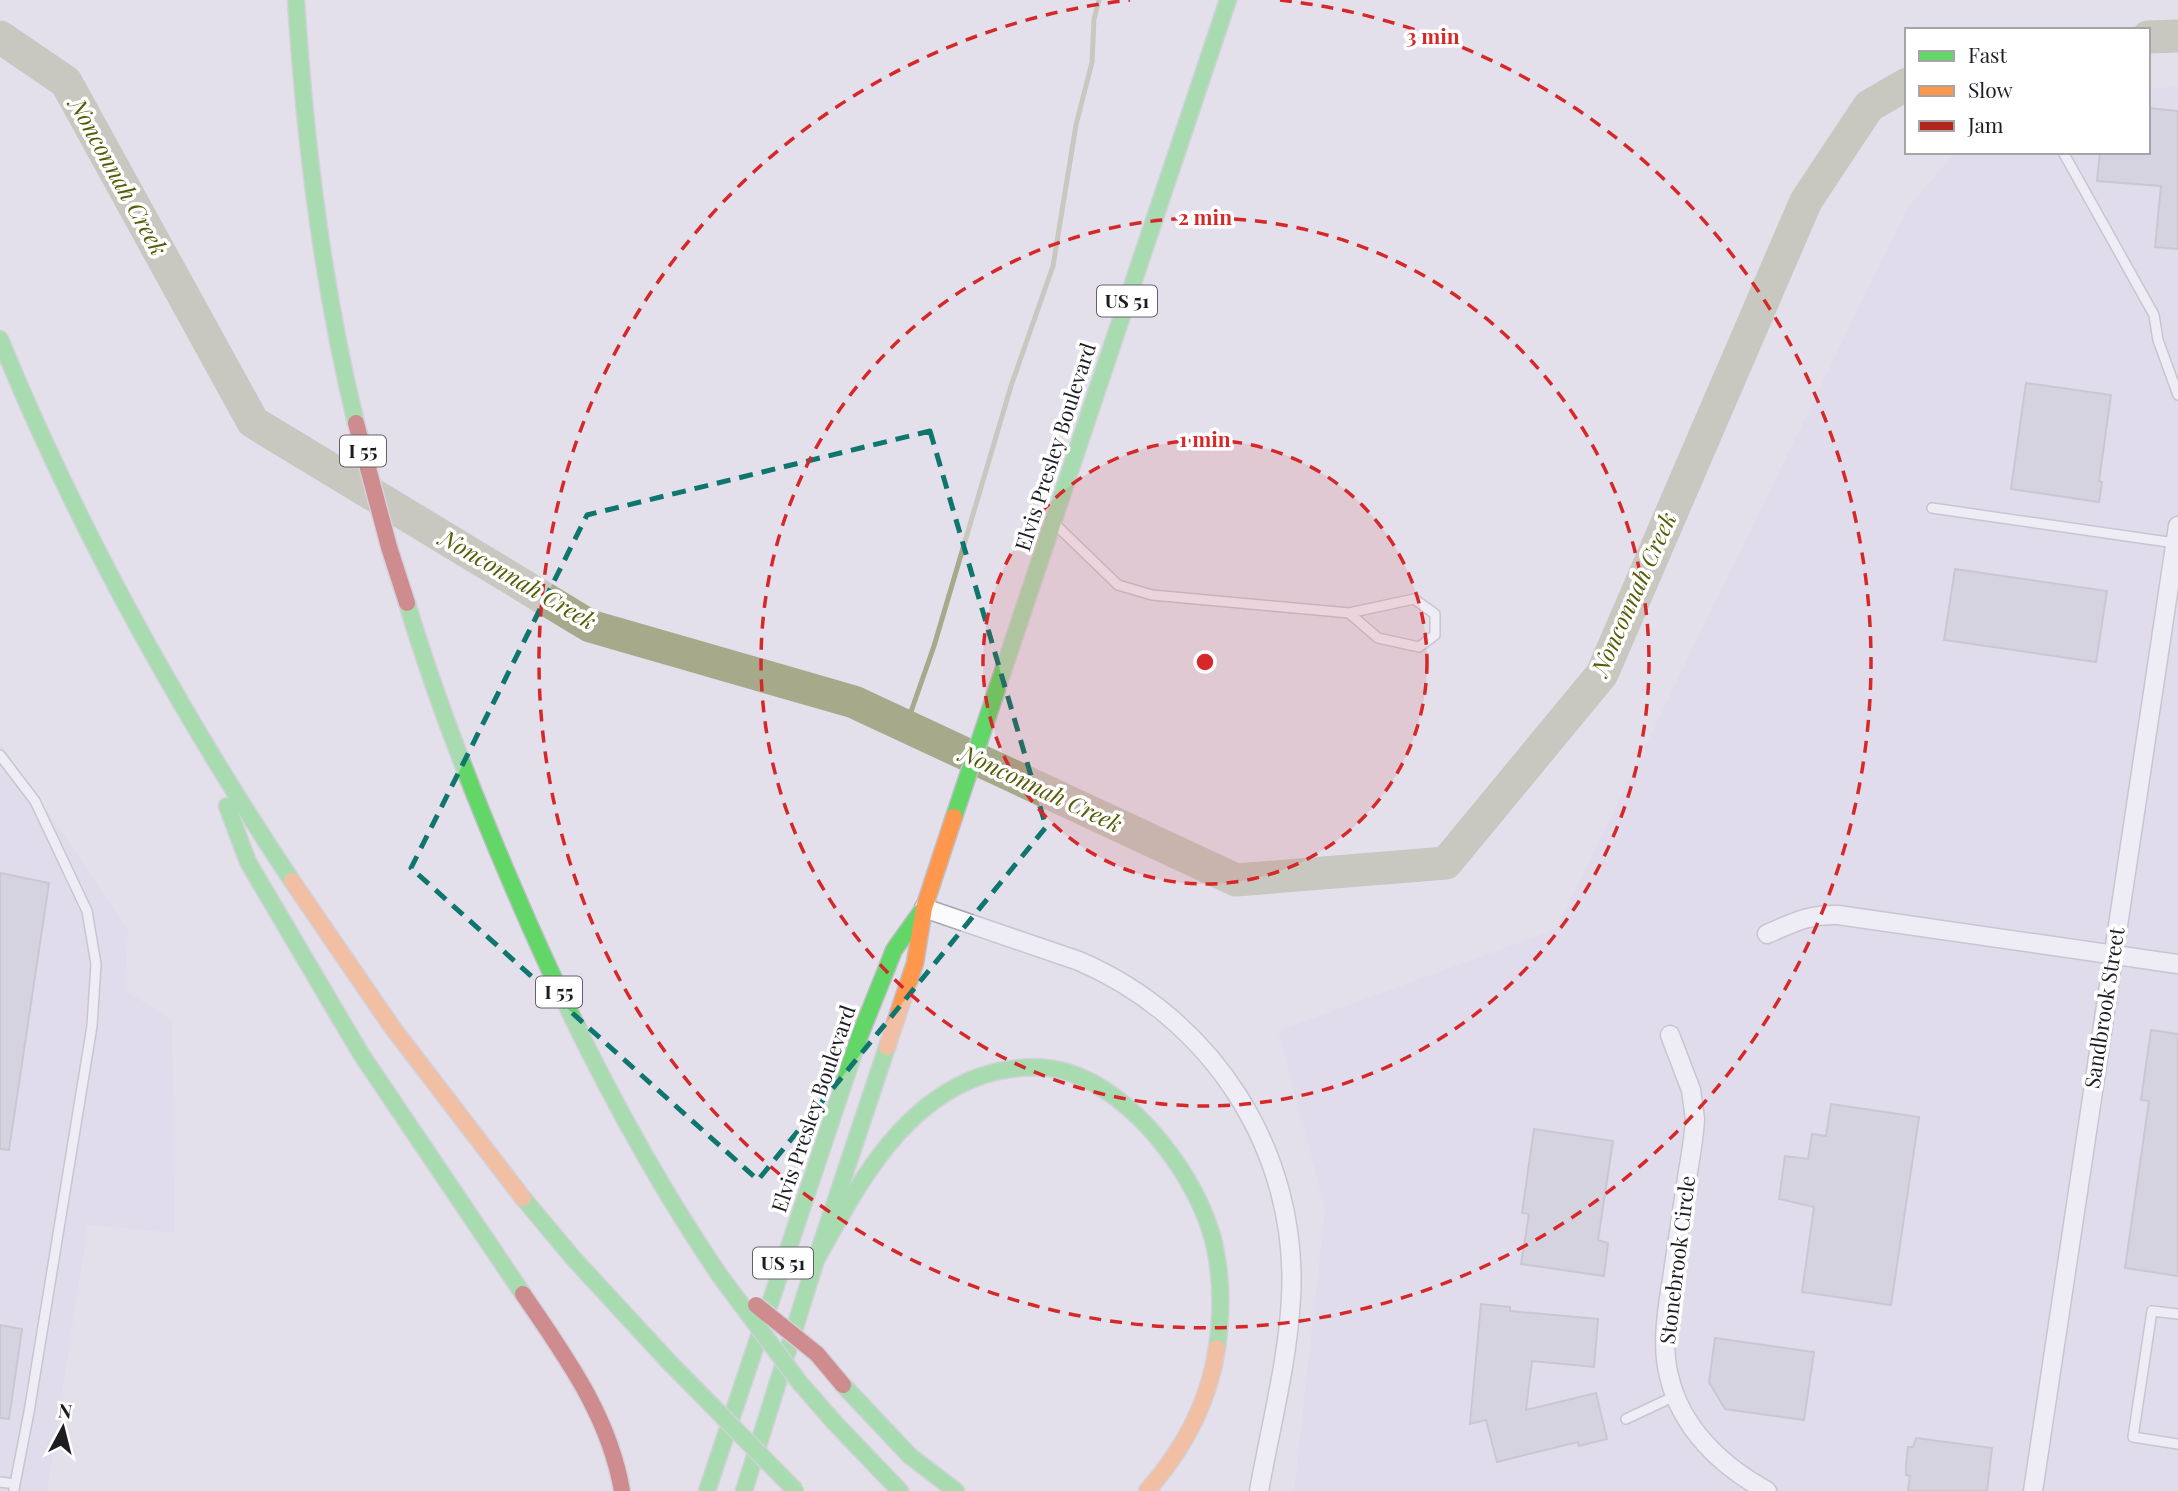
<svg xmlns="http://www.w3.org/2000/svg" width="2178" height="1491" viewBox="0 0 2178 1491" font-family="'Playfair Display',serif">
<rect width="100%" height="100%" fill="#e3e0ec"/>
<!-- built -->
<path fill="#dbd7eb" d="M2178 87V1491H1294L1325 1209 1278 1031 1556 929 1908 207 1956 152H2148V88Z
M0 742 114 908 128 931 125 991 172 1019 175 1233 88 1225 47 1491H0Z"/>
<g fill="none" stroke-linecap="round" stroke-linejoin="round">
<!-- stream -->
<path stroke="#a6aa8b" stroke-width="5" d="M906 726 934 646 1011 386 1053 266 1076 125 1092 62 1094 19 1099 0"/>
<!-- river -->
<path stroke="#a6aa8b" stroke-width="33" d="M0 37 66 82 253 422 590 626 854 702 1236 880 1446 863 1602 674 1806 201 1869 106 1907 84
M2148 37 2178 36"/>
</g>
<!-- building -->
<path fill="#c6c3d2" stroke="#aba9b2" stroke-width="2" d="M2148 108 2178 111V249L2155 247 2161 186 2097 181 2100 152H2148Z
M2026 383 2111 395 2099 481 2102 482 2099 502 2011 489Z
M1955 569 2107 591 2096 662 1944 640Z
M0 873 49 883 9 1150 0 1149Z
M2151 1030 2178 1034V1276L2125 1268 2149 1101 2141 1100Z
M1831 1104 1919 1117 1891 1305 1802 1292 1814 1207 1779 1199 1785 1156 1808 1159 1812 1134 1826 1136Z
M1534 1129 1613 1141 1598 1240 1608 1243 1604 1276 1521 1264 1529 1214 1522 1213Z
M1481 1304 1510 1307V1311L1598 1319 1594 1367 1532 1361 1526 1410 1596 1393 1607 1439 1579 1446 1578 1442 1497 1462 1486 1420 1470 1424Z
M0 1325 22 1329 9 1419 0 1418Z
M1715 1338 1814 1352 1804 1420 1725 1409 1709 1382Z
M1916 1438 1992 1448 1987 1491H1908L1910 1476 1906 1475V1465L1908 1447H1913Z"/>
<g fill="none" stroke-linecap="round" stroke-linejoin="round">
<defs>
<path id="lane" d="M2063 152 2154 315 2158 340 2178 395
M1932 508 2175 543
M1057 526 1118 585 1152 595 1349 613 1378 638 1419 647 1435 635V614L1414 599 1349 613
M0 755 35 801 87 911 96 964 92 1026 29 1412 15 1484
M2178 1314 2152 1311 2133 1437 2178 1444
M1626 1419 1675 1396
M0 1482 15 1484 14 1491"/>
<path id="street" d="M924 908 1079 961C1212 1018 1299 1151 1291 1298 1288 1360 1270 1429 1259 1491
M1767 934C1793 923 1809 914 1838 915L2178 964
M1670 1035 1691 1090 1695 1119C1694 1139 1690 1159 1687 1178 1682 1212 1677 1246 1672 1279 1667 1310 1661 1345 1669 1376 1681 1428 1721 1466 1767 1491
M2033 1491 2178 526"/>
<path id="fast" d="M296 0C305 143 322 284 356 423
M0 339C78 530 178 709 292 881
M407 603C436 700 473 794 513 887 571 1023 637 1154 720 1276
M227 806 248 862 361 1054 523 1294
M954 817 1228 0
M523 1198 574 1259 669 1362
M816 1260C852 1196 890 1121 958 1086 990 1069 1032 1062 1067 1072 1134 1092 1198 1177 1214 1243 1222 1278 1222 1313 1217 1348
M843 1385 910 1456 956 1491
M834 1422 900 1491
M707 1491 860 1035 894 950 921 912
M744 1491 816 1260 887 1047"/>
<path id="slow" d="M292 881 392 1027 523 1198
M887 1047 915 963 924 908 954 817
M1147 1491C1183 1450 1209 1403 1217 1348"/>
<path id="jam" d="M356 423 389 547 407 603
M523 1294C565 1356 609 1415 622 1491"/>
</defs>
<!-- lane casing -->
<use href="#lane" stroke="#a7a5ae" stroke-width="12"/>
<!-- street casing -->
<use href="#street" stroke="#a7a5ae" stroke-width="21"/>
<!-- fast casing -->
<use href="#fast" stroke="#bfbec4" stroke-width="19"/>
<!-- slow casing -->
<use href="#slow" stroke="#bfbec4" stroke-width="19"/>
<!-- jam casing -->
<use href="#jam" stroke="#bfbec4" stroke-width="19"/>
<!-- lane -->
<use href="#lane" stroke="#fbfafc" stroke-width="9"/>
<!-- street -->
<use href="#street" stroke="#fbfafc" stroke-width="18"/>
<!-- fast -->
<use href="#fast" stroke="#63d668" stroke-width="16"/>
<!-- slow -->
<use href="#slow" stroke="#ff974d" stroke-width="16"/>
<!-- jam -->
<use href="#jam" stroke="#b3261e" stroke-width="16"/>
<defs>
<path id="fast-bridge" d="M720 1276 800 1383 834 1422
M669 1362 796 1491"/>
<path id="jam-bridge" d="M756 1305 817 1354 843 1385"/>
</defs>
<!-- fast-bridge casing -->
<use href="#fast-bridge" stroke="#bfbec4" stroke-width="19" stroke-linecap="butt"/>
<!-- jam-bridge casing -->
<use href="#jam-bridge" stroke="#bfbec4" stroke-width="19" stroke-linecap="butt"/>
<!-- fast-bridge -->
<use href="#fast-bridge" stroke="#63d668" stroke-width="16"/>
<!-- jam-bridge -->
<use href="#jam-bridge" stroke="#b3261e" stroke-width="16"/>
</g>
<!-- marked area -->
<path d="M0 0H2178V1491H0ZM930 431 1046 827 758 1180 411 868 587 515Z" fill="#e3e0ec" fill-opacity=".55" fill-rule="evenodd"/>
<path fill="none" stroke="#0f766e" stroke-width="5" stroke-dasharray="14 9" stroke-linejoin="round" d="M930 431 1046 827 758 1180 411 868 587 515Z"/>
<!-- distance rings -->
<circle cx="1205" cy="662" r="222" fill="#d62828" fill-opacity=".12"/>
<g fill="none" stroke="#d62828" stroke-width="3.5" stroke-dasharray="12 9">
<circle cx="1205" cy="662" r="222"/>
<circle cx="1205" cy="662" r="444"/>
<path d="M1280 0A666 666 0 1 1 1130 0"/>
</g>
<g text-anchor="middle" stroke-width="7" stroke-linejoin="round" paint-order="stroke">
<!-- shield labels -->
<g fill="#fff" stroke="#626166" stroke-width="2">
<rect x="1097" y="285.5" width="60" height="31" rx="5"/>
<rect x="340" y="435.5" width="46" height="31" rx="5"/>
<rect x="536" y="976.5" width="46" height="31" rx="5"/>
<rect x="753" y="1247.5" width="60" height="31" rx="5"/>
</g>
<g font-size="19" font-weight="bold" fill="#1e1d24">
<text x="1127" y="308">US 51</text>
<text x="363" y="458">I 55</text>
<text x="559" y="999">I 55</text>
<text x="783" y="1270">US 51</text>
</g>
<!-- street labels -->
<g font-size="21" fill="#1e1d24" stroke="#fff">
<text transform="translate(1056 447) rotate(-72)" y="7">Elvis Presley Boulevard</text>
<text transform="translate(2105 1008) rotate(-81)" y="7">Sandbrook Street</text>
<text transform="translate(814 1109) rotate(-71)" y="7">Elvis Presley Boulevard</text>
<text transform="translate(1678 1260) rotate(-83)" y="7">Stonebrook Circle</text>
</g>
<!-- water labels -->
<g font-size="23" font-style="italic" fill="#565c05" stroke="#fff">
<text transform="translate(118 177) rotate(61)" y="8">Nonconnah Creek</text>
<text transform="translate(518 580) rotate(30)" y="8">Nonconnah Creek</text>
<text transform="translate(1634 594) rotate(-66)" y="8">Nonconnah Creek</text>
<text transform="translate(1041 789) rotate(25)" y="8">Nonconnah Creek</text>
</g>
</g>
<circle cx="1205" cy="662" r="10" fill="#d62828" stroke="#fff" stroke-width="3.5"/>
<g font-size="21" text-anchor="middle" font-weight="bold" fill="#d62828" stroke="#fff" stroke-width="7" stroke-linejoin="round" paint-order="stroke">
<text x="1433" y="44">3 min</text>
<text x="1205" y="225">2 min</text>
<text x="1205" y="447">1 min</text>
</g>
<!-- legend -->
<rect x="1905" y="28" width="245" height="126" fill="#ffffff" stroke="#a5a5a7" stroke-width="2"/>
<rect x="1919" y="51" width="35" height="10" fill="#63d668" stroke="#a5a5a7" stroke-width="2"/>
<text x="1968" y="63" font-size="21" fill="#1e1d24">Fast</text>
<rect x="1919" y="86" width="35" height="10" fill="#ff974d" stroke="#a5a5a7" stroke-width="2"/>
<text x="1968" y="98" font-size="21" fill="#1e1d24">Slow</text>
<rect x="1919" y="121" width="35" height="10" fill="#b3261e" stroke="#a5a5a7" stroke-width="2"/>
<text x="1968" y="133" font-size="21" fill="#1e1d24">Jam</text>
<!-- north arrow -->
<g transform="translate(63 1428) rotate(7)" stroke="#ffffff" stroke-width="5" paint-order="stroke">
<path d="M0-5L12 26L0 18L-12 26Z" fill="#1e1d24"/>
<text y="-10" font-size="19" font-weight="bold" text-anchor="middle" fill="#1e1d24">N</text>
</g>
</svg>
